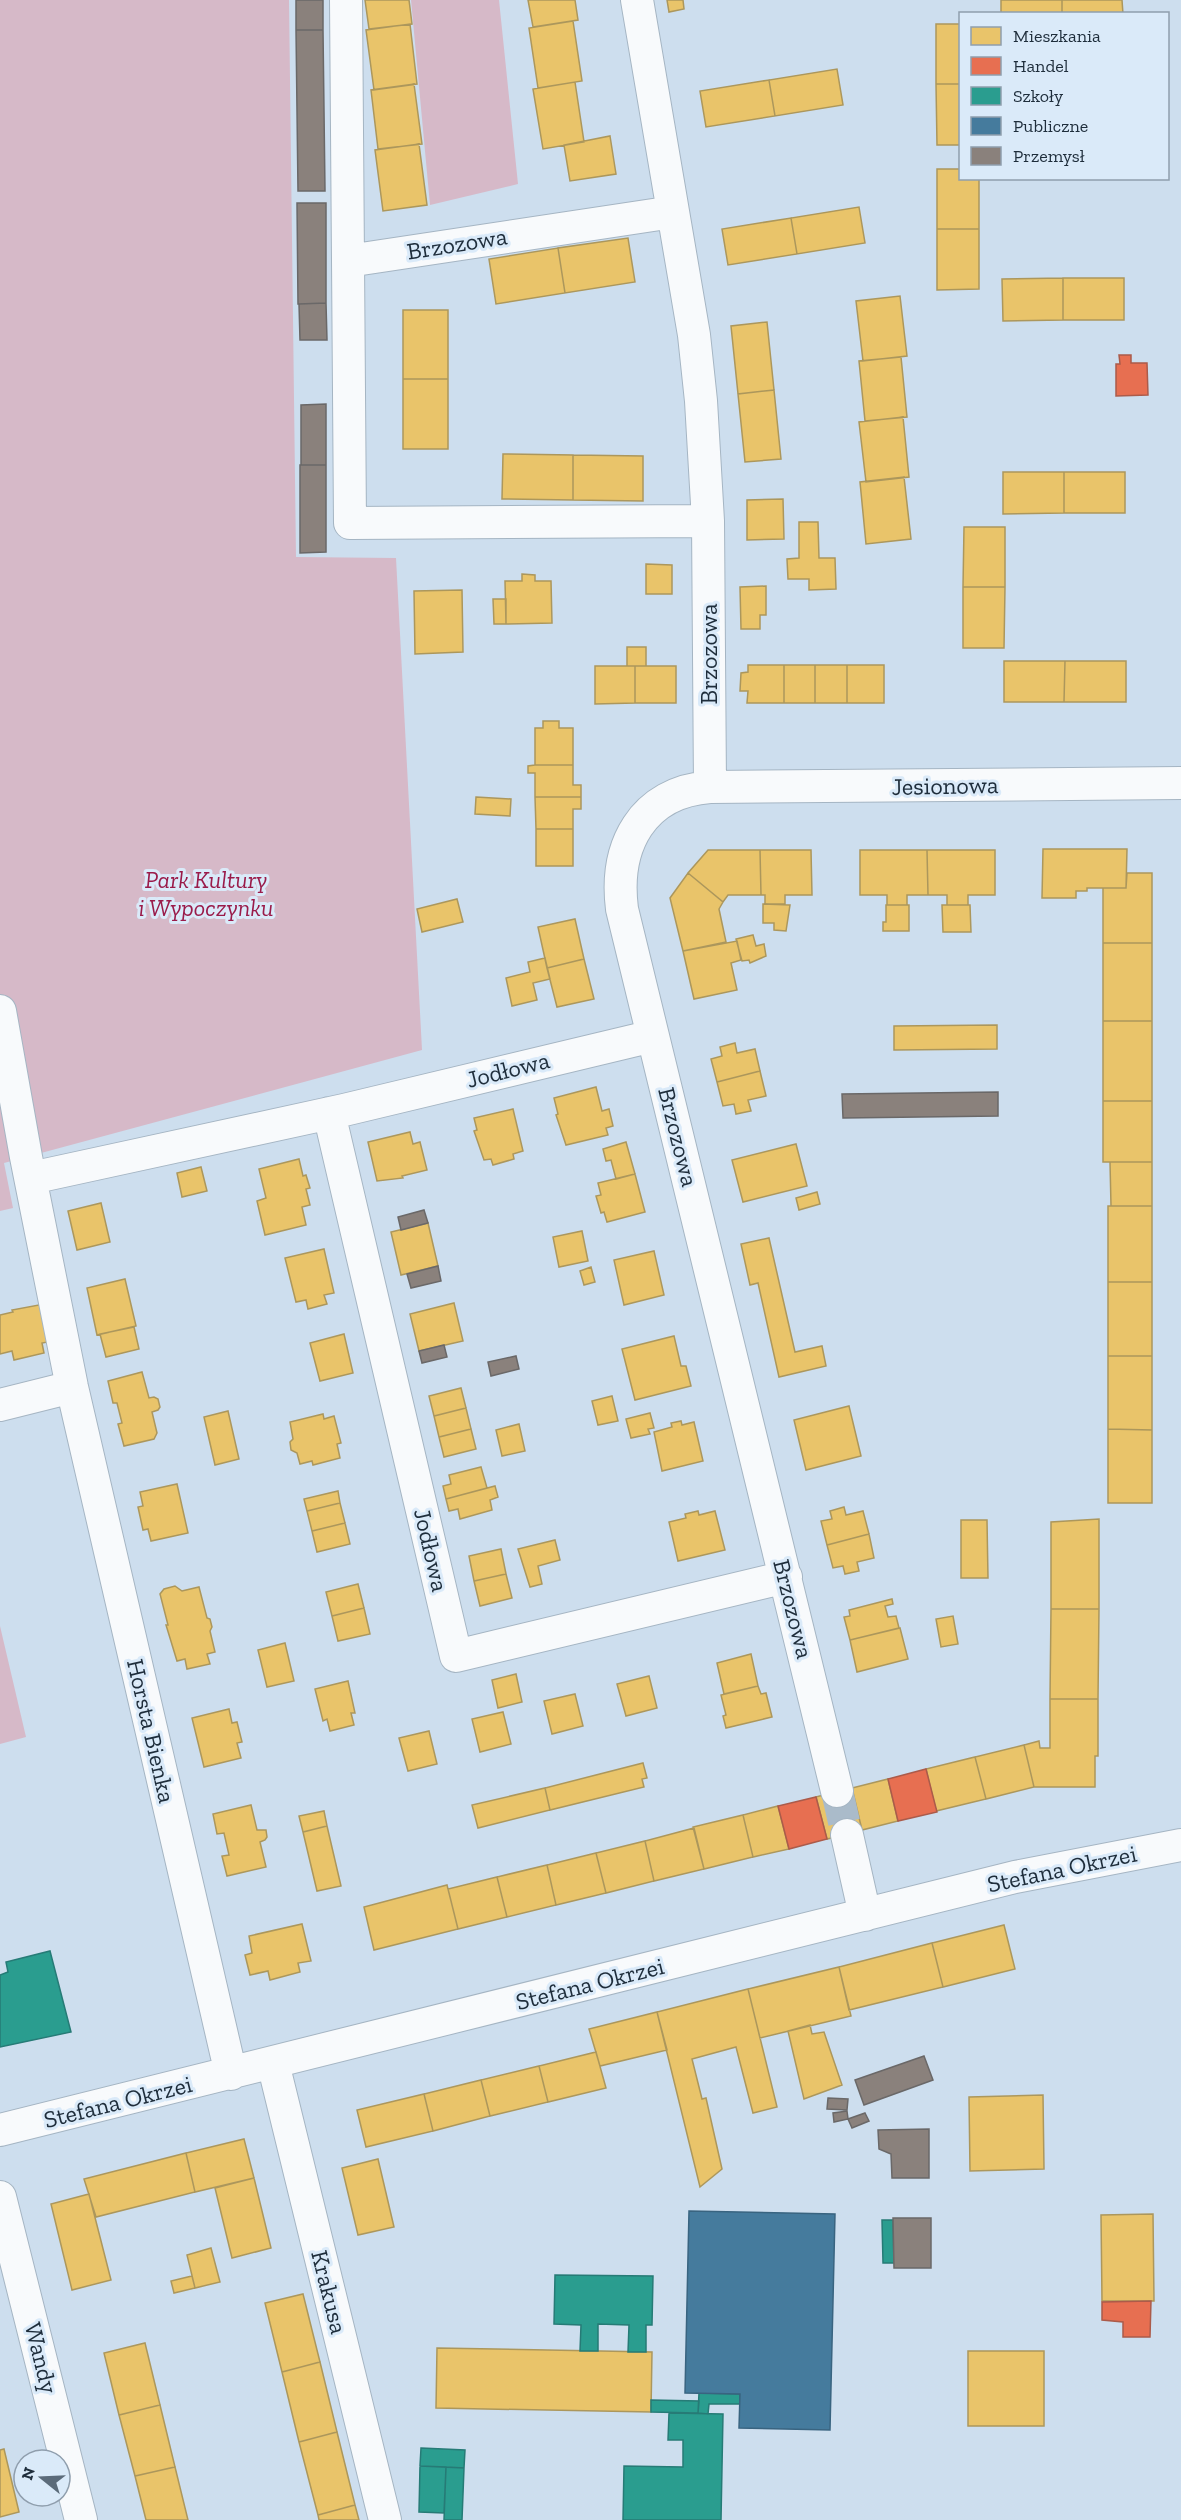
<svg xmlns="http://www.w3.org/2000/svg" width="1181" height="2520" viewBox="0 0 1181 2520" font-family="'Zilla Slab',serif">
<rect width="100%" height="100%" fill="#cddeee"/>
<!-- green -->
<path fill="#d6b9c8" d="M0 0H289L296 557 396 558 422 1050 4 1163 13 1208 0 1211Z
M411 0H499L518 184 430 205Z
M0 1626 26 1737 0 1744Z"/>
<!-- homes -->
<path fill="#e9c46a" stroke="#ac975c" stroke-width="1.5" d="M365 0H409L412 24 369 29Z
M528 0H575L578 20 533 27Z
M667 0H683L684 9 669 12Z
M1001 0H1062V14H1001Z
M1062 0H1122L1123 14H1062Z
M573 21 582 81 538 88 529 28Z
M410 24 417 84 374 90 366 30Z
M936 24H960V84H936Z
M837 69 843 105 775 116 769 80Z
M769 80 775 116 706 127 700 91Z
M575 82 584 142 543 149 533 89Z
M414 84 422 144 378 149 371 90Z
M936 84H960V145H937Z
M610 136 616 174 570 181 564 145Z
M419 144 427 205 383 211 375 150Z
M937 169H960V178H979V229H937Z
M859 207 865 243 797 254 791 218Z
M791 218 797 254 728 265 722 229Z
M937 229H979V289L937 290Z
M628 238 635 282 565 293 558 248Z
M558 248 565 293 496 304 489 259Z
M1063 278H1124V320H1063Z
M1063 278V320L1003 321 1002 279Z
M900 296 907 356 863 361 856 301Z
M403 310H448V379H403Z
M767 322 774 390 738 394 731 326Z
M901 357 907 417 865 421 859 361Z
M403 379H448V449H403Z
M774 390 781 459 745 462 738 394Z
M903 417 909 477 866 482 859 422Z
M503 454 573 455V500L502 499Z
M573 455 643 456V501L573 500Z
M1003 472H1064V513L1003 514Z
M1064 472H1125V513H1064Z
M904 477 911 539 866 544 860 482Z
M783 499 784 539 747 540V500Z
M799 522H818L819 558H835L836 589 809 590V579H788L787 559 799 558Z
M964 527H1005V587H963Z
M646 564 672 565V594H646Z
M522 574 535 575V581H551L552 623 506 624 505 581H522Z
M766 586V615H760V629H741L740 587Z
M963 587H1005L1004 648H963Z
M462 590 463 652 415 654 414 591Z
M493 599H506V624H494Z
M627 647H646V666H627Z
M1004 661H1065L1064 702H1004Z
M1065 661H1126V702H1064Z
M748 665H784V703H747L748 691H740L741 673 748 672Z
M784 665H815V703H784Z
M815 665H847V703H815Z
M847 665H884V703H847Z
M595 666H635V703L595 704Z
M635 666H676V703H635Z
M543 721H559V728H573V765H535V728H543Z
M535 765H573V785H581V797H535V773H528V766Z
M476 797 511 799 510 816 475 814Z
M535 797H581V809H573V829H536Z
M536 829H573V866H536Z
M1043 849H1127L1126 888H1087V891H1076V898H1042Z
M708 850H760L761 895H728L723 902 688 873Z
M760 850H811L812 895H785V904H765V895H761Z
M860 850H927L928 895H907V905H887V895H860Z
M927 850H995V895H968V905H947V895H928Z
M688 873 723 902 719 909 726 942 683 951 670 898Z
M1127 873H1152V943H1103V888H1126Z
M457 899 463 922 422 932 417 909Z
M763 904 790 905 786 931 774 930V923H763Z
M886 905H909V931H883V922H886Z
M942 905H970L971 932H943Z
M575 919 584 959 547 968 538 927Z
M753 935 756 946 764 944 766 956 750 963 749 960 742 961 736 939Z
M737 941 741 960 731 963 737 990 694 999 683 951Z
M1103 943H1152V1021H1103Z
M545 958 550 979 533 983 537 1000 512 1006 506 978 530 972 528 962Z
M584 959 594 999 557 1007 547 968Z
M1103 1021H1152V1101H1103Z
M997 1025V1049L894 1050V1026Z
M735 1043 737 1053 755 1049 760 1071 717 1082 711 1059 722 1056 720 1047Z
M760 1071 766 1096 748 1100 751 1111 736 1114 734 1104 723 1106 717 1082Z
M596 1087 602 1111 609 1109 613 1126 606 1128 608 1135 566 1145 556 1115 558 1114 554 1098Z
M1103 1101H1152V1162H1103Z
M513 1109 523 1151 513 1154 514 1159 493 1165 491 1159 484 1160 474 1131 477 1130 474 1118Z
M410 1132 413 1144 420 1142 427 1170 402 1176 403 1178 377 1181 368 1142Z
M626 1142 635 1174 616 1179 611 1160 606 1161 603 1149Z
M796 1144 807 1186 743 1202 732 1160Z
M299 1159 303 1176 306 1175 310 1188 306 1189 310 1205 302 1207 306 1225 265 1235 257 1201 266 1198 259 1169Z
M1110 1162H1152V1206H1111Z
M201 1167 207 1191 182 1197 177 1173Z
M635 1174 645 1212 607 1222 604 1212 601 1213 596 1196 601 1195 598 1183Z
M817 1192 820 1204 799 1210 796 1198Z
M101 1203 110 1242 77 1250 68 1211Z
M1108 1206H1152V1282H1108Z
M428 1223 438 1266 401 1275 391 1232Z
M582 1231 588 1261 559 1267 553 1237Z
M769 1238 795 1352 822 1346 826 1366 779 1377 758 1283 750 1285 741 1244Z
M324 1249 334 1293 324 1295 327 1304 308 1309 306 1300 296 1302 285 1258Z
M654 1251 664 1295 624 1305 614 1260Z
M591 1267 595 1282 584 1285 580 1271Z
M125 1279 136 1326 97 1335 87 1288Z
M1108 1282H1152V1356H1108Z
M454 1303 463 1341 419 1351 410 1314Z
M44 1304 53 1341 42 1343 44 1353 14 1360 12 1351 0 1354V1315L13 1312 12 1310Z
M134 1327 139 1349 106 1357 100 1334Z
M344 1334 353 1373 320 1381 310 1343Z
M674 1336 681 1366H686L691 1386 635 1400 622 1349Z
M1108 1356H1152V1430L1108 1429Z
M142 1372 149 1398 154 1397 158 1399 160 1407 158 1410 152 1412 157 1433 154 1439 124 1446 118 1424 122 1423 117 1403H113L108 1381Z
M461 1388 466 1408 434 1416 429 1396Z
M612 1396 618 1421 598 1425 592 1401Z
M849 1406 861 1456 806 1470 794 1420Z
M466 1408 471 1429 439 1437 434 1416Z
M228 1411 239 1459 215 1465 204 1417Z
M650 1413 654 1428 648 1429 650 1434 631 1438 626 1419Z
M323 1414 324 1419 334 1416 341 1443 337 1444 340 1458 313 1465 312 1461 300 1464 297 1453 291 1450 290 1442 293 1439 290 1422Z
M681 1421 682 1425 694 1422 703 1461 662 1471 654 1432 672 1427 671 1423Z
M519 1424 525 1451 502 1456 496 1430Z
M471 1429 476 1449 444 1457 439 1437Z
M1108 1429 1152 1430V1503H1108Z
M481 1467 487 1488 446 1499 443 1486 451 1484 449 1475Z
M177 1484 188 1533 151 1541 148 1529 143 1530 138 1507 143 1506 140 1492Z
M495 1486 498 1497 490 1500 492 1510 460 1519 458 1509 449 1511 446 1499Z
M338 1491 340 1503 307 1511 304 1499Z
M340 1503 345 1523 312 1531 307 1511Z
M844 1507 846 1515 863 1511 869 1534 827 1545 821 1521 832 1519 830 1511Z
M698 1511 699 1515 715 1511 725 1550 678 1561 669 1522 686 1518 685 1514Z
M1099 1519V1609H1051V1522Z
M961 1520H987L988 1578H961Z
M345 1523 350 1544 317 1552 312 1531Z
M869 1534 874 1558 857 1562 859 1571 845 1574 843 1566 833 1568 827 1545Z
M555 1540 560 1560 538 1566 542 1584 530 1587 518 1549Z
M501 1549 506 1574 474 1581 469 1556Z
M506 1574 512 1598 480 1606 474 1581Z
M358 1584 364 1608 332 1616 326 1592Z
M175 1586 182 1591 199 1587 207 1618 210 1619 212 1627 210 1631 215 1652 207 1654 210 1664 187 1669 185 1659 177 1661 166 1625H168L160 1594 164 1589Z
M892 1599 893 1604 885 1606 888 1617 896 1616 899 1628 850 1640 844 1617 850 1616 849 1610Z
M364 1608 370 1634 338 1641 332 1616Z
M1051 1609H1099L1098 1699H1050Z
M953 1616 958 1644 941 1647 936 1619Z
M900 1628 908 1659 857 1672 850 1640Z
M285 1643 294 1681 267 1687 258 1650Z
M751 1654 758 1686 724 1694 717 1663Z
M516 1674 522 1702 498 1708 492 1680Z
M649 1676 657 1708 626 1716 617 1684Z
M348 1681 355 1713H351L354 1725 330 1731 327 1719 323 1721 315 1689Z
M758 1686 761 1694 766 1693 772 1717 726 1728 723 1716 726 1715 721 1695Z
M575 1694 583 1726 552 1734 544 1701Z
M1050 1699H1098V1756H1095V1787H1034L1024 1745 1039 1741 1040 1748H1050Z
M229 1709 232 1723 237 1722 242 1742 237 1743 241 1758 204 1767 192 1718Z
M503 1712 511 1744 480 1752 472 1719Z
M429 1731 437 1764 408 1771 399 1738Z
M1024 1745 1034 1787 986 1799 975 1757Z
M975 1757 986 1799 936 1811 926 1769Z
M643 1763 647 1778 642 1779 644 1787 550 1810 545 1788Z
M888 1779 898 1821 862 1830 852 1788Z
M545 1788 550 1810 478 1828 472 1805Z
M852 1788 862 1830 845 1835 834 1792Z
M834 1792 845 1835 827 1839 816 1797Z
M251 1805 257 1830H266L267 1837 265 1840 260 1842 266 1867 227 1876 222 1856 229 1855 224 1833 217 1834 213 1814Z
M778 1806 789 1849 753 1857 743 1815Z
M324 1811 327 1826 303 1832 299 1816Z
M743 1815 753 1857 704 1869 693 1827Z
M327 1826 341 1886 317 1891 303 1832Z
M694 1828 704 1869 654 1881 645 1841Z
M645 1841 654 1881 606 1893 596 1853Z
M596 1853 606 1893 556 1905 547 1865Z
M547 1865 556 1905 507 1917 497 1877Z
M497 1877 507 1917 458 1929 448 1889Z
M447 1885 458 1929 374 1950 364 1907Z
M302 1924 311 1961 298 1963 300 1972 270 1980 268 1971 250 1975 245 1955 252 1953 249 1936Z
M1004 1925 1015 1969 943 1987 932 1943Z
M932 1943 943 1987 849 2010 839 1967Z
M839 1967 851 2016 760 2038 748 1989Z
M748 1989 777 2107 753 2113 736 2047 692 2059 702 2099 706 2098 722 2169 700 2187 657 2012Z
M657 2012 667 2050 600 2066 589 2029Z
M810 2025 812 2034 824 2032 842 2085 804 2099 788 2031Z
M596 2052 606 2088 548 2102 539 2066Z
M539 2066 548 2102 490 2116 481 2080Z
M481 2080 490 2116 433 2131 424 2094Z
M424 2094 433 2131 366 2147 357 2110Z
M1043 2095 1044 2169 970 2171 969 2097Z
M244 2139 254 2178 195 2192 186 2153Z
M186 2153 195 2192 96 2217 84 2179Z
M378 2159 394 2227 358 2235 342 2168Z
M254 2178 271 2248 232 2258 215 2188Z
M89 2194 111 2280 72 2290 51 2204Z
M1153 2214 1154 2301H1102L1101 2215Z
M211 2248 220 2282 195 2288 187 2255Z
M192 2276 195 2288 174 2293 171 2281Z
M303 2294 320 2362 282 2372 265 2303Z
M145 2343 160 2405 119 2415 104 2353Z
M437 2348 652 2352 651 2412 436 2408Z
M968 2351H1044V2426H968Z
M320 2362 337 2432 299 2442 282 2372Z
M160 2405 175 2467 135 2476 119 2415Z
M337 2432 355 2505 318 2515 299 2442Z
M4 2449 19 2512 0 2517V2450Z
M175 2467 188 2520H146L135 2476Z
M355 2505 359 2520H319L318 2515Z"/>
<!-- shops -->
<path fill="#e76f51" stroke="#ab5b4a" stroke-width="1.5" d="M1119 355H1131V363H1147L1148 395 1116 396V364H1120Z
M926 1769 937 1812 898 1821 888 1779Z
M816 1797 827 1839 789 1849 778 1806Z
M1151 2301 1150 2337H1123V2322L1102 2320V2302Z"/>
<!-- schools -->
<path fill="#2a9d8f" stroke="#267b76" stroke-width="1.5" d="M50 1951 71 2032 0 2047V1975L8 1972 6 1962Z
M882 2220H893L894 2263H883Z
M555 2275 653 2276 652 2325H646V2352H628L629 2325 598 2324V2351H580L581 2325 554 2324Z
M699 2393 740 2394V2404H709L708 2414 698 2413Z
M651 2400 699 2401 698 2413 651 2412Z
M669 2413 723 2414 721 2520H623L624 2466 683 2467V2440H668Z
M421 2448 465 2450 464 2468 420 2466Z
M420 2466 446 2467 444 2513 419 2512Z
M446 2467 464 2468 462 2520H444Z"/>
<!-- public -->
<path fill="#457b9d" stroke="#396480" stroke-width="1.5" d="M689 2211 835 2214 830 2430 739 2428 740 2394 685 2393Z"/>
<!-- industry -->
<path fill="#8a817c" stroke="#6a6868" stroke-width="1.5" d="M296 0H323V30H296Z
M296 30H323L325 191H298Z
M297 203H326V303L298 304Z
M326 303 327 340H300L299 304Z
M326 404V465H301V405Z
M300 465H326V552L300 553Z
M998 1092V1116L843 1118 842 1094Z
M424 1210 428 1223 401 1230 398 1217Z
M438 1266 441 1281 411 1288 407 1274Z
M444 1345 447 1357 422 1363 419 1351Z
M516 1356 519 1369 491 1376 488 1362Z
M924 2056 933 2080 864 2105 855 2080Z
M828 2098 848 2099 847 2110 827 2109Z
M847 2111 848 2119 834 2122 833 2113Z
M865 2113 869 2121 852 2128 848 2119Z
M929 2129V2178H892L891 2154 879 2149 878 2130Z
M893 2218H931V2268H894Z"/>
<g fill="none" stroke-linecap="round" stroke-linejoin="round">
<!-- minor-tunnel -->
<path stroke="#aabbca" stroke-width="32" stroke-dasharray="32 16" stroke-linecap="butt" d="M837 1791 847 1835"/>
<defs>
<path id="minor" d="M346 0 348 261 673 212
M637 0 694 335 701 401 708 521 710 787C642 792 614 846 622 909L837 1791
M348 261 350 523 708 521
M710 787 1181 783
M0 1011 26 1157 72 1387 231 2074
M329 1113 456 1656 786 1577
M31 1178 344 1110 653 1036
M0 1405 72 1387
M847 1835 865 1915
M273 2063 385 2520
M0 2130 1015 1877 1181 1845
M0 2197 81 2520"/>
</defs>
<!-- minor casing -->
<use href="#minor" stroke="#a5b5c3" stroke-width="34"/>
<!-- minor -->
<use href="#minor" stroke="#f8fafc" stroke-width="32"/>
</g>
<g text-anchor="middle" stroke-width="6" stroke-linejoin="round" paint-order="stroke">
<!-- street labels -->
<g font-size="24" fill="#1e2d3b" stroke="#daeaf9">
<text transform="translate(457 244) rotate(-9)" y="8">Brzozowa</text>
<text transform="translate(709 654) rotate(-90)" y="8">Brzozowa</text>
<text transform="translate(945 786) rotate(-1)" y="8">Jesionowa</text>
<text transform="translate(508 1070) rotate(-14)" y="8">Jodłowa</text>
<text transform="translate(678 1137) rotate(76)" y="8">Brzozowa</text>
<text transform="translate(431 1550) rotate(77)" y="8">Jodłowa</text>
<text transform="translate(793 1609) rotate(76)" y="8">Brzozowa</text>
<text transform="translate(151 1731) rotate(77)" y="8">Horsta Bienka</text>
<text transform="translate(1062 1869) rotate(-12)" y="8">Stefana Okrzei</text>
<text transform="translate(590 1984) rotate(-14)" y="8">Stefana Okrzei</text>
<text transform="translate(118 2102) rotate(-14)" y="8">Stefana Okrzei</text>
<text transform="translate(329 2292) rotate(76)" y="8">Krakusa</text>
<text transform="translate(41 2358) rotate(76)" y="8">Wandy</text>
</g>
<!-- park labels -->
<g font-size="24" font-style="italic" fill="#9a1b4a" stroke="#daeaf9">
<text x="206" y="888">Park Kultury<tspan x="206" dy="28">i Wypoczynku</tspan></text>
</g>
</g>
<!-- legend -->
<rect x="959" y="12" width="210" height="168" fill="#daeaf9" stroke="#8f9ead" stroke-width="1.5"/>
<rect x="971" y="27" width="30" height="18" fill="#e9c46a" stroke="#8f9ead" stroke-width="1.5"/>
<text x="1013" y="42" font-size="18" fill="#1e2d3b">Mieszkania</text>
<rect x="971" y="57" width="30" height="18" fill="#e76f51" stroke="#8f9ead" stroke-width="1.5"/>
<text x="1013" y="72" font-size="18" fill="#1e2d3b">Handel</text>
<rect x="971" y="87" width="30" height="18" fill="#2a9d8f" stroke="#8f9ead" stroke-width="1.5"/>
<text x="1013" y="102" font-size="18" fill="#1e2d3b">Szkoły</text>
<rect x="971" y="117" width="30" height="18" fill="#457b9d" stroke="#8f9ead" stroke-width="1.5"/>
<text x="1013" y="132" font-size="18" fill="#1e2d3b">Publiczne</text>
<rect x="971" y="147" width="30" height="18" fill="#8a817c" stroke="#8f9ead" stroke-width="1.5"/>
<text x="1013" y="162" font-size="18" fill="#1e2d3b">Przemysł</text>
<!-- north arrow -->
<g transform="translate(42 2478) rotate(288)"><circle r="28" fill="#daeaf9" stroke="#8f9ead" stroke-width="1.5"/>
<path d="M0-4.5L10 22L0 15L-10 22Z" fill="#5b6b7a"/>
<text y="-9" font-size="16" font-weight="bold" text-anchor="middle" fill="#1e2d3b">N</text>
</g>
</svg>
